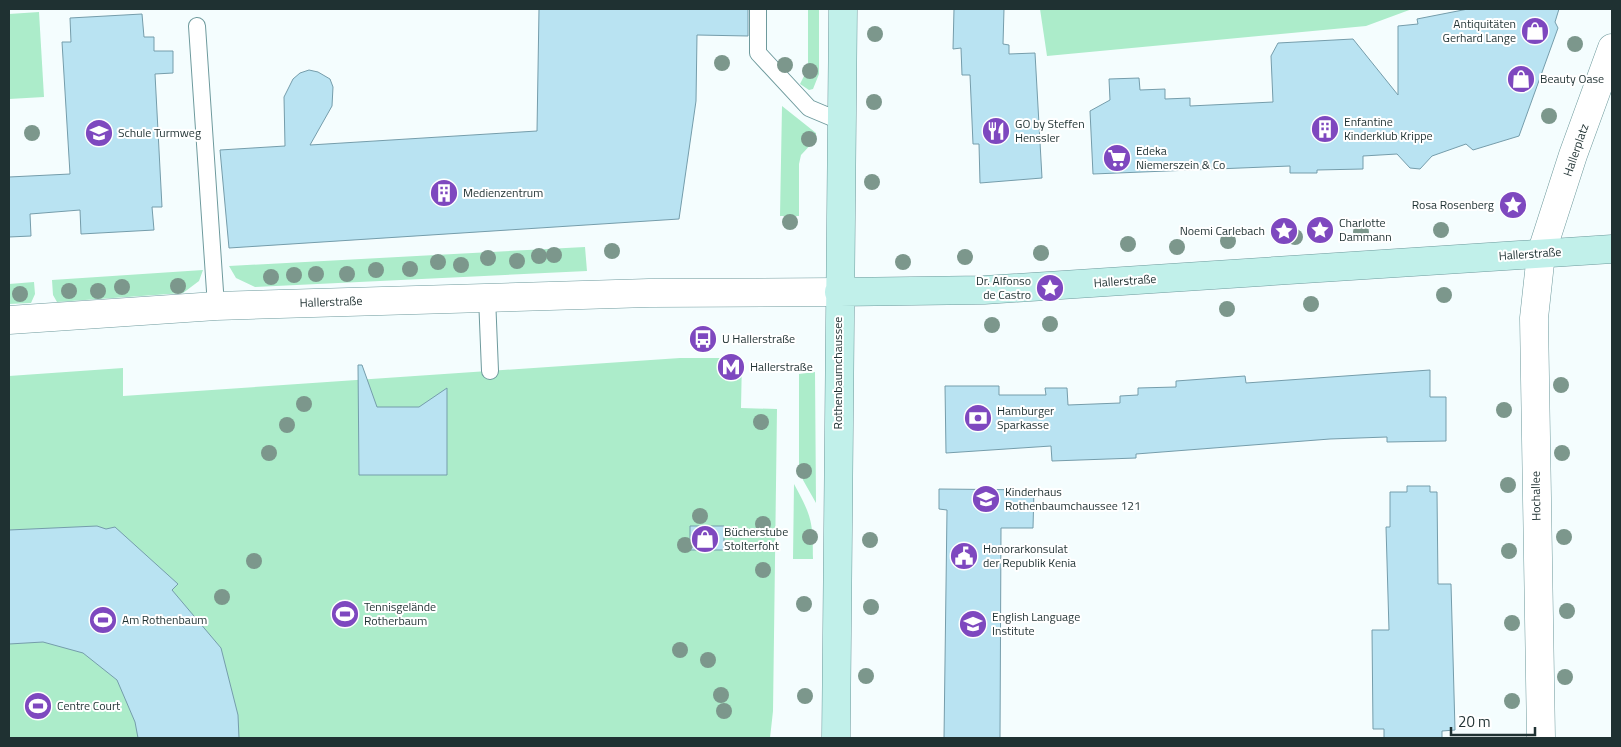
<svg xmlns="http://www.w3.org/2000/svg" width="1621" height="747" viewBox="0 0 1621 747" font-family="'Titillium Web',sans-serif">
<rect width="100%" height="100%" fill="#f4fdfe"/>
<!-- green -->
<path fill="#acecca" d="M808 9H819V74L813 89 809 90 800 84 808 68Z
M1040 9H1412L1366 26 1047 56Z
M39 12 44 97 9 99V14Z
M782 106 816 133V139L801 155 799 164V216H780Z
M585 247 587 271 255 287 236 278 229 266Z
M203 270 199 281 183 293 57 302 53 295 52 280Z
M34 282 35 294 31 303 9 304V284Z
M680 358H742L741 408 777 409 773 711 770 738H9V376L123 368V396Z
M815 372 816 503 803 480 799 467V374Z
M794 484C812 517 813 522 813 559H793Z"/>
<!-- building -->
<path fill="#b9e3f2" stroke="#759dab" d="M539 9H748V36L697 35 696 101 679 219 229 248 220 150 285 146 284 97 293 79 300 73 309 70 318 72 330 79 333 87 332 106 310 145 537 131Z
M954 9H1004L1003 44 1009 45V54L1035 53 1042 178 980 183 979 144H973L970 75H962L961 48 953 49Z
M1468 9H1559L1555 22 1558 28 1519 136 1473 150 1466 144 1432 156 1420 169 1410 168 1397 154 1363 156V169L1317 170V173H1290V166L1093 174 1090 111 1110 100 1109 79 1139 78 1140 90 1165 89V99L1190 98V106L1273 102 1271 56 1278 43 1353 39 1398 95V26L1418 24 1417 19Z
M142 14 144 37H154V51H173V73L155 74 162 207H152L154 230 81 234 80 210 30 214 31 236 9 237V177L70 174 62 42H71L70 18Z
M358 365H362L377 407H419L447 388V475H359Z
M1430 370V397H1446V441L1387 442V437L1330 439 1136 454V458L1052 461 1051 446 946 453 945 386H999V395H1046L1045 388H1067L1068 405 1120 403V396L1138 395V388L1176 387V381L1245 376 1246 383Z
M1407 486H1430V492H1437L1438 584H1451L1455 730 1442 731V738H1384V729H1373L1372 630H1389L1386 527H1390V492H1407Z
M939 489 1034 490 1033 528H1001L1000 738H944L947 510 939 509Z
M97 526 106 529 115 527 178 584 172 590 221 648 238 715 239 738H138L135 722 117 680 83 653 43 642 9 644V530Z
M690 526H724V550H690Z"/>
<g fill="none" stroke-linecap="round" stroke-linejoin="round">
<defs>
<path id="service" d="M758 9V53L809 108 840 121
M197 26 216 306
M487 297 490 371"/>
<path id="tertiary" d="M9 320 216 306 649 293 839 292
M1541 738 1534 318 1541 254 1573 155 1612 48"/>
<path id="secondary" d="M839 292 984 290 1612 249
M836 738 843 9"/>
</defs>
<!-- service casing -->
<use href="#service" stroke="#6e9a9d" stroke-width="18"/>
<!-- tertiary casing -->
<use href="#tertiary" stroke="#6e9a9d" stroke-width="29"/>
<!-- secondary casing -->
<use href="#secondary" stroke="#6e9a9d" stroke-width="29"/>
<!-- service -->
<use href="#service" stroke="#fff" stroke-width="16"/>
<!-- tertiary -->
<use href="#tertiary" stroke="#fff" stroke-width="28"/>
<!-- secondary -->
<use href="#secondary" stroke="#c1f0ea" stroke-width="28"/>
</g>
<!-- trees -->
<g fill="#7c978c">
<circle cx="875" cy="34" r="8"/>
<circle cx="1575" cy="44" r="8"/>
<circle cx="722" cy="63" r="8"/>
<circle cx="785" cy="65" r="8"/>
<circle cx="810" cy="71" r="8"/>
<circle cx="874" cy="102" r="8"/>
<circle cx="1549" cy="116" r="8"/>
<circle cx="32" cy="133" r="8"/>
<circle cx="809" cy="139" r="8"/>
<circle cx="872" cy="182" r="8"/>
<circle cx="790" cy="222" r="8"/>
<circle cx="1441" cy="230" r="8"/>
<circle cx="1361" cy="232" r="8"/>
<circle cx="1295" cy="237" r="8"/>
<circle cx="1228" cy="241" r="8"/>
<circle cx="1128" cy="244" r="8"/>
<circle cx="1177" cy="247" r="8"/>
<circle cx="612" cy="251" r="8"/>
<circle cx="1041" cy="253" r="8"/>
<circle cx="554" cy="255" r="8"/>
<circle cx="539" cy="256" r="8"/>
<circle cx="965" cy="257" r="8"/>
<circle cx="488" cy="258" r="8"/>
<circle cx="517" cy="261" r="8"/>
<circle cx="438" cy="262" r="8"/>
<circle cx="903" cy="262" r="8"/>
<circle cx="461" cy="265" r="8"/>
<circle cx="410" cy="269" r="8"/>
<circle cx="376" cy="270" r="8"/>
<circle cx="316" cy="274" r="8"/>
<circle cx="347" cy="274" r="8"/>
<circle cx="294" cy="275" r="8"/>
<circle cx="271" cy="277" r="8"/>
<circle cx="178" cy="286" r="8"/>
<circle cx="122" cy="287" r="8"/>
<circle cx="69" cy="291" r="8"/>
<circle cx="98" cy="291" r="8"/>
<circle cx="20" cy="294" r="8"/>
<circle cx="1444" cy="295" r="8"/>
<circle cx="1311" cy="304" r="8"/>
<circle cx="1227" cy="309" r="8"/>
<circle cx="1050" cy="324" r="8"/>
<circle cx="992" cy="325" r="8"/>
<circle cx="1561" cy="385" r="8"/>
<circle cx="304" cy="404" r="8"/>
<circle cx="1504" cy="410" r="8"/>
<circle cx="761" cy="422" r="8"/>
<circle cx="287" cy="425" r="8"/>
<circle cx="269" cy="453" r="8"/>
<circle cx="1562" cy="453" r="8"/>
<circle cx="804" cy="471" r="8"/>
<circle cx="1508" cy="485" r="8"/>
<circle cx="700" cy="516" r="8"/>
<circle cx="763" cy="524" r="8"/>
<circle cx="810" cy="537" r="8"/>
<circle cx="1564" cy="537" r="8"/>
<circle cx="870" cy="540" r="8"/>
<circle cx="685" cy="545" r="8"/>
<circle cx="1509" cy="551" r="8"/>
<circle cx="254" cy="561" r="8"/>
<circle cx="763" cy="570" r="8"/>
<circle cx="222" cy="597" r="8"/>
<circle cx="804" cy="604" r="8"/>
<circle cx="871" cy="607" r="8"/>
<circle cx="1567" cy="611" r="8"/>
<circle cx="1512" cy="623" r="8"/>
<circle cx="680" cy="650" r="8"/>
<circle cx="708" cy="660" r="8"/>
<circle cx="866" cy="676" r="8"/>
<circle cx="1565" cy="677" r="8"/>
<circle cx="721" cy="695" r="8"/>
<circle cx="805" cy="696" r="8"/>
<circle cx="1512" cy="701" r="8"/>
<circle cx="724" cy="711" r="8"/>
</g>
<!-- icons -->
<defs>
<symbol id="shop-disc" viewBox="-11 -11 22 22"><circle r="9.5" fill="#7e48bf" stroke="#fff"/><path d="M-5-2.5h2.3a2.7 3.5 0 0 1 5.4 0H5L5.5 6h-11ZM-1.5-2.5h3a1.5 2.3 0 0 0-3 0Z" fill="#fff"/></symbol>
<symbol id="building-disc" viewBox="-11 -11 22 22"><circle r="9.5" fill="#7e48bf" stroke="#fff"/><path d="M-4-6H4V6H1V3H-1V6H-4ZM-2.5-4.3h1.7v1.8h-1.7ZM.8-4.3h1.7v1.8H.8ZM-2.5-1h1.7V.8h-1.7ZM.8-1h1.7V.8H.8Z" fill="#fff"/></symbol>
<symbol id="restaurant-disc" viewBox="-11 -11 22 22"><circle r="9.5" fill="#7e48bf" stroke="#fff"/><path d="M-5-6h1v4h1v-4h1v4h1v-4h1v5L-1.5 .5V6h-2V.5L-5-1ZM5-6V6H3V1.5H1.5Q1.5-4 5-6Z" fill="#fff"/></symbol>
<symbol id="school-disc" viewBox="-11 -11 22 22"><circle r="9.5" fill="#7e48bf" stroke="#fff"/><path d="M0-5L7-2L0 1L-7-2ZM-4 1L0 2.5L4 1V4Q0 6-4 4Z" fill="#fff"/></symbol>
<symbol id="supermarket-disc" viewBox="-11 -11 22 22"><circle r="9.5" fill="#7e48bf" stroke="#fff"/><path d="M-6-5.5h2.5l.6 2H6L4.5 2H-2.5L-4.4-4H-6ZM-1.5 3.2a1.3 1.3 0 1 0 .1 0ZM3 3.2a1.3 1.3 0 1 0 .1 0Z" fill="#fff"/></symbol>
<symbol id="sight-disc" viewBox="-11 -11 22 22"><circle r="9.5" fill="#7e48bf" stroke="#fff"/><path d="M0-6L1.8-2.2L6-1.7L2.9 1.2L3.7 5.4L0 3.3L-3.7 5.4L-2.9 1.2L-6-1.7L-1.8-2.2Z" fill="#fff"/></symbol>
<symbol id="bus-disc" viewBox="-11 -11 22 22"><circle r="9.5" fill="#7e48bf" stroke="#fff"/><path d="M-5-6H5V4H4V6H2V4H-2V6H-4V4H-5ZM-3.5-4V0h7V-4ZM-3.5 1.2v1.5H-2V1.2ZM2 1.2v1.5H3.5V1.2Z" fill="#fff"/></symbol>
<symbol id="metro-disc" viewBox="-11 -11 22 22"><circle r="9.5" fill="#7e48bf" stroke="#fff"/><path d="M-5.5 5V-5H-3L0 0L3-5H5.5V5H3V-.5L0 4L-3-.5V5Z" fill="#fff"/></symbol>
<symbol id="bank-disc" viewBox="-11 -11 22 22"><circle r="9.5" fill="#7e48bf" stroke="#fff"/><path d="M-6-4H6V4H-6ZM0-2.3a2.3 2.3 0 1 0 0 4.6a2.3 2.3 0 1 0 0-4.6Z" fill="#fff"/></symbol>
<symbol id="civic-disc" viewBox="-11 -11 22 22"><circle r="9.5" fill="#7e48bf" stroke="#fff"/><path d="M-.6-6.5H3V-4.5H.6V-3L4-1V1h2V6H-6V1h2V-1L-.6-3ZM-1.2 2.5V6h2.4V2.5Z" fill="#fff"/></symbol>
<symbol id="stadium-disc" viewBox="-11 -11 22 22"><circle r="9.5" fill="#7e48bf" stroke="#fff"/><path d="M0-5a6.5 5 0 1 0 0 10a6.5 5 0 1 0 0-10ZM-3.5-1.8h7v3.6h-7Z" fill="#fff"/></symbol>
</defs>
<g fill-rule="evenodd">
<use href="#shop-disc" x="1519" y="15" width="32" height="32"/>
<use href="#shop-disc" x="1505" y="63" width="32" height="32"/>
<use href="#building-disc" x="1309" y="113" width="32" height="32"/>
<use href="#restaurant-disc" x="980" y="115" width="32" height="32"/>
<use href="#school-disc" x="83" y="117" width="32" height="32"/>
<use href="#supermarket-disc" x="1101" y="142" width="32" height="32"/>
<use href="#building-disc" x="428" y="177" width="32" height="32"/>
<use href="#sight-disc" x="1497" y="189" width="32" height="32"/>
<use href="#sight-disc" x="1304" y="214" width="32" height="32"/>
<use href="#sight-disc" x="1268" y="215" width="32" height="32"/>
<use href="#sight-disc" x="1034" y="272" width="32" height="32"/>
<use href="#bus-disc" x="687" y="323" width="32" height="32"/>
<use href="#metro-disc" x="715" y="351" width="32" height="32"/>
<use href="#bank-disc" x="962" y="402" width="32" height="32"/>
<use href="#school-disc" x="970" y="483" width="32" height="32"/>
<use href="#shop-disc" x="689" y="523" width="32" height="32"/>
<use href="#civic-disc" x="948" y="540" width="32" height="32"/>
<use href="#stadium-disc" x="329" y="598" width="32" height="32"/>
<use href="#stadium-disc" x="87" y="604" width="32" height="32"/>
<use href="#school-disc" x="957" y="608" width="32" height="32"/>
<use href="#stadium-disc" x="22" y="690" width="32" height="32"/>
</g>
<g text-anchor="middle" stroke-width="4" stroke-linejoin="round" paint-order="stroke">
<!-- poi labels -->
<g font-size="12" fill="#1f3132" stroke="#fff" text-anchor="start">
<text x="1516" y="28" text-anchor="end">Antiquitäten<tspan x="1516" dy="14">Gerhard Lange</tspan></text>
<text x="1540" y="83">Beauty Oase</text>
<text x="1344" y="126">Enfantine<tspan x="1344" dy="14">Kinderklub Krippe</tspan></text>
<text x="1015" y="128">GO by Steffen<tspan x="1015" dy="14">Henssler</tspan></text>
<text x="118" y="137">Schule Turmweg</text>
<text x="1136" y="155">Edeka<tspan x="1136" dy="14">Niemerszein &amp; Co</tspan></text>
<text x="463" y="197">Medienzentrum</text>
<text x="1494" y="209" text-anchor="end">Rosa Rosenberg</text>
<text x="1339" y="227">Charlotte<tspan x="1339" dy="14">Dammann</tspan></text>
<text x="1265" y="235" text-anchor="end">Noemi Carlebach</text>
<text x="1031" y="285" text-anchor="end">Dr. Alfonso<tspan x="1031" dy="14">de Castro</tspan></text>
<text x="722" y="343">U Hallerstraße</text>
<text x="750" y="371">Hallerstraße</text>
<text x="997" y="415">Hamburger<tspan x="997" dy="14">Sparkasse</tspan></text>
<text x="1005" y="496">Kinderhaus<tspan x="1005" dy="14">Rothenbaumchaussee 121</tspan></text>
<text x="724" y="536">Bücherstube<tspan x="724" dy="14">Stolterfoht</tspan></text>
<text x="983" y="553">Honorarkonsulat<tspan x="983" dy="14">der Republik Kenia</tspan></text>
<text x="364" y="611">Tennisgelände<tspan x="364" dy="14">Rotherbaum</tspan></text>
<text x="992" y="621">English Language<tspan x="992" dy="14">Institute</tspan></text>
<text x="122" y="624">Am Rothenbaum</text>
<text x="57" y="710">Centre Court</text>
</g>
<!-- street labels -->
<g font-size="12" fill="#1f3132" stroke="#fff">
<text transform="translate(1576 150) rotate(-71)" y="4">Hallerplatz</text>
<text transform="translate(1530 254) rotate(-4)" y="4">Hallerstraße</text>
<text transform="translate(1125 281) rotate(-4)" y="4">Hallerstraße</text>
<text transform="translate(331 302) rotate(-2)" y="4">Hallerstraße</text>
<text transform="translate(838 373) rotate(-90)" y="4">Rothenbaumchaussee</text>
<text transform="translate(1536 496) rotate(-91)" y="4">Hochallee</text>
</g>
</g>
<!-- border -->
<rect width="1621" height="747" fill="none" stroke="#1f3132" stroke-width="20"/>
<!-- scale -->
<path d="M1451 727v8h84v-8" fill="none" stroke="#1f3132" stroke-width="2.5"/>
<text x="1458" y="727" font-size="15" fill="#1f3132" stroke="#ffffff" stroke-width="4" paint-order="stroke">20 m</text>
</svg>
